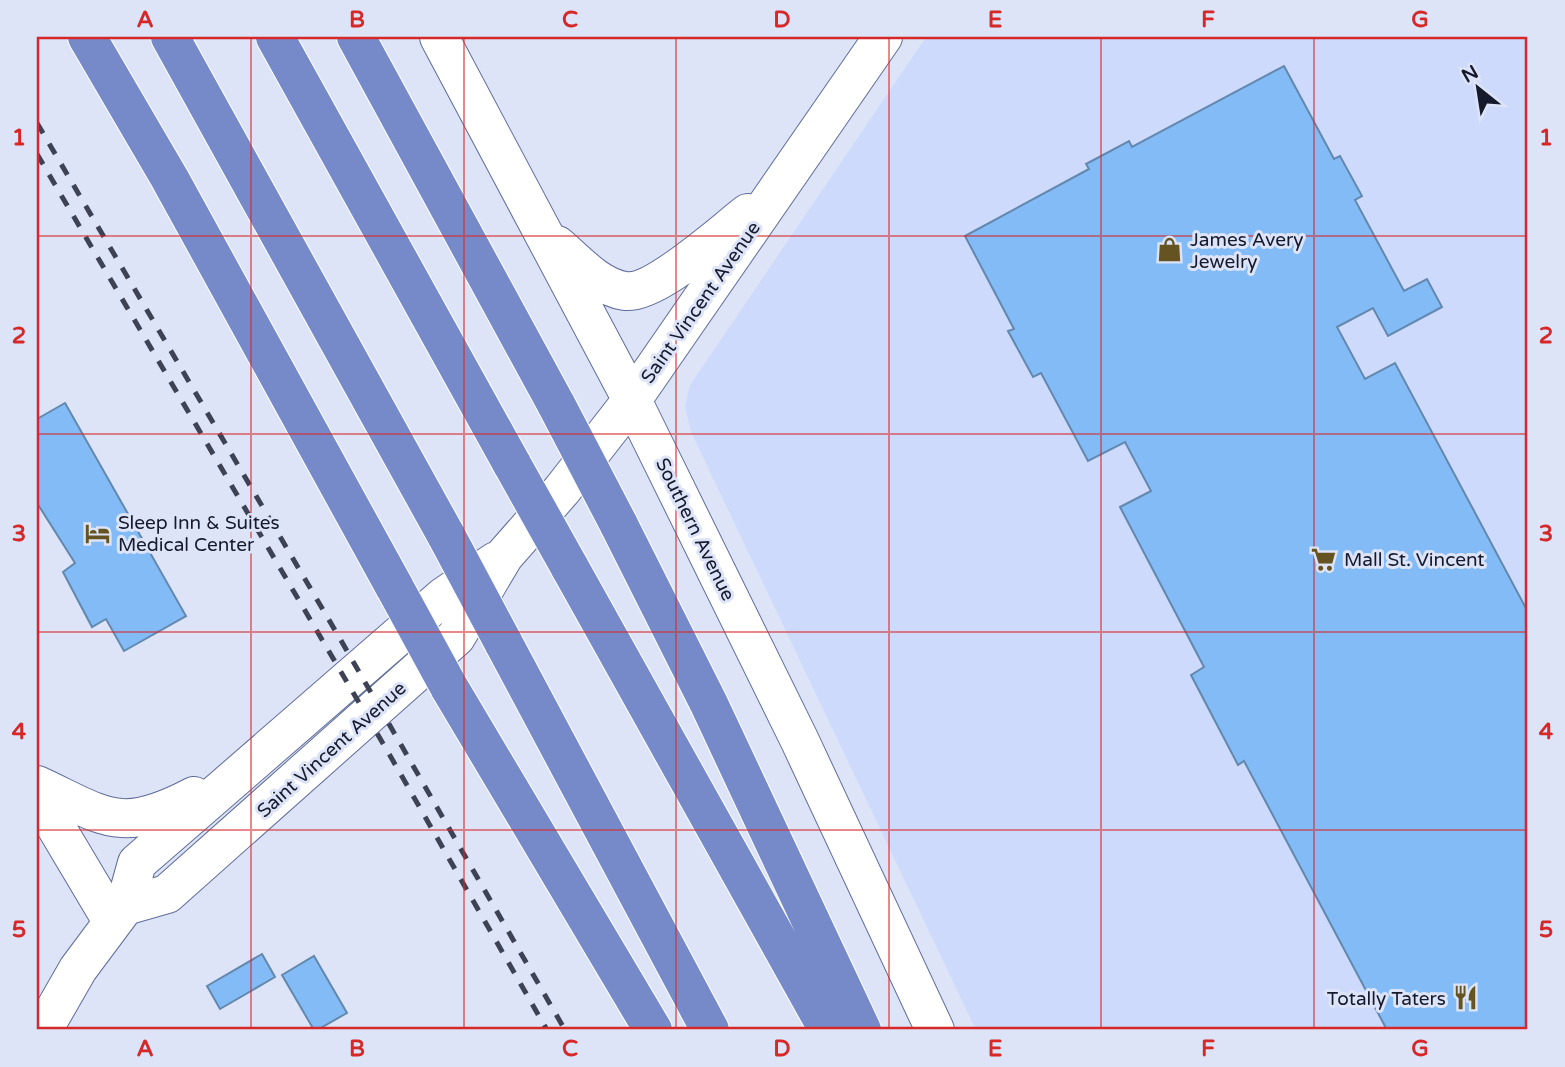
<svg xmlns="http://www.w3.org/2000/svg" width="1565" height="1067" viewBox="0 0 1565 1067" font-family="'Varela Round',sans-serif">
<rect width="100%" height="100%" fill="#dde4f8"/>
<!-- built -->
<path fill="#cedafc" d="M926 37H1528V1030H976L691 432 685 406 690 385Z"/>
<!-- building -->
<path fill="#82bbf5" stroke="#6388ae" stroke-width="2" d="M1284 66 1334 159 1340 156 1362 196 1355 200 1404 291 1427 279 1442 307 1388 336 1373 308 1337 327 1365 379 1395 363 1528 612V1030H1387L1244 761 1238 765 1191 675 1204 667 1120 507 1151 491 1125 442 1088 461 1041 373 1033 377 1008 331 1014 329 965 236 1089 169 1086 164 1129 141 1132 147Z
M65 403 186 616 124 651 106 619 92 627 63 572 75 563 37 503V419Z
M262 954 275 977 220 1009 207 986Z
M314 956 347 1013 317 1030H314L282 975Z"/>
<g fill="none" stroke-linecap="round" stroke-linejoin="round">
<defs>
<path id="secondary" d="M439 37 632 400 799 739 935 1030
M557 245C577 262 598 287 625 291 655 295 723 232 748 213
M37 785C106 817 120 835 194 796
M37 795 112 921
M125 906 167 894 456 637 504 556 562 490 632 400 883 37
M43 1030 78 969 125 906 137 863 443 597 496 561"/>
<path id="highway" d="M87 37 170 179 395 588
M170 37 447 537
M275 37 513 466
M356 37 557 406
M618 523 709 704 862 1030
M569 566 828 1030
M503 642 710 1030
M449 687 653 1030"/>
</defs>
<!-- secondary casing -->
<use href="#secondary" stroke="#5f6d99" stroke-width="40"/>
<!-- highway casing -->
<use href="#highway" stroke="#fff" stroke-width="40"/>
<!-- secondary -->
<use href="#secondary" stroke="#fff" stroke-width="38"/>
<!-- highway -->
<use href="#highway" stroke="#768ac9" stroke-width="38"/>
<!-- rail -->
<path stroke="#3d4255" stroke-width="5" stroke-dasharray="12 12" stroke-linecap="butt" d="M37 123 339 637 565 1030
M37 154 388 752 547 1030"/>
<defs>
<path id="highway-bridge" d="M557 406 618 523
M513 466 569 566
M447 537 503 642
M395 588 449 687"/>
</defs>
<!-- highway-bridge casing -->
<use href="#highway-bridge" stroke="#fff" stroke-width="40" stroke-linecap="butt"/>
<!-- highway-bridge -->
<use href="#highway-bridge" stroke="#768ac9" stroke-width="38"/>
</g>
<!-- grid -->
<path fill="none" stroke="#d62828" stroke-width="2" stroke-opacity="0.55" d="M251 37V1030M464 37V1030M676 37V1030M889 37V1030M1101 37V1030M1314 37V1030M37 236H1528M37 434H1528M37 632H1528M37 830H1528"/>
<!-- icons -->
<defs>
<symbol id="shop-bare" viewBox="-9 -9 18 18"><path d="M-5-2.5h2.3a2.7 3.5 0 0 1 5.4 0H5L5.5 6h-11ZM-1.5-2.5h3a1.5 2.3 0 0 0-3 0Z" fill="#655421" stroke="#dde4f8" stroke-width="2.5" paint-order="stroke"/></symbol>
<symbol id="hotel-bare" viewBox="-9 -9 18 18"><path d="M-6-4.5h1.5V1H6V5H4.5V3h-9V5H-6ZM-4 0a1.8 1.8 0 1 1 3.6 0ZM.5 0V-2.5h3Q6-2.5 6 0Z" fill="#655421" stroke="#dde4f8" stroke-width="2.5" paint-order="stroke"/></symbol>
<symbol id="supermarket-bare" viewBox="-9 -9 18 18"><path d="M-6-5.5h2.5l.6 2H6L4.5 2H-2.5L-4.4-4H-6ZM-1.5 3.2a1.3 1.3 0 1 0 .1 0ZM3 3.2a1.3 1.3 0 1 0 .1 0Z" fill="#655421" stroke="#dde4f8" stroke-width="2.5" paint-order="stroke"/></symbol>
<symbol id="restaurant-bare" viewBox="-9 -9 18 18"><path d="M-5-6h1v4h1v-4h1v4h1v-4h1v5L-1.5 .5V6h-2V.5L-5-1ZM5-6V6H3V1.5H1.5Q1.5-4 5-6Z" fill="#655421" stroke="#dde4f8" stroke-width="2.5" paint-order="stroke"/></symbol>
</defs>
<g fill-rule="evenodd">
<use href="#shop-bare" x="1152" y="232" width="35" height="35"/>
<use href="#hotel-bare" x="80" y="516" width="35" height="35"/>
<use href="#supermarket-bare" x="1306" y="542" width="35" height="35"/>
<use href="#restaurant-bare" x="1448" y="980" width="35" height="35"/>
</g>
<g text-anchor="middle" stroke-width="6" stroke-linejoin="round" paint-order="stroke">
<!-- poi labels -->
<g font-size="19" fill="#151a2c" stroke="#dde4f8" text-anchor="start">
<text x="1190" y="246">James Avery<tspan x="1190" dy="22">Jewelry</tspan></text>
<text x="118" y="529">Sleep Inn &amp; Suites<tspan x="118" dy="22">Medical Center</tspan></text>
<text x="1344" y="566">Mall St. Vincent</text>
<text x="1446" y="1005" text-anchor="end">Totally Taters</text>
</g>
<!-- street labels -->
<g font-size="19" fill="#151a2c" stroke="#dde4f8">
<text transform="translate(700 302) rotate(-55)" y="7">Saint Vincent Avenue</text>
<text transform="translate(696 529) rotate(64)" y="7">Southern Avenue</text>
<text transform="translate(331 749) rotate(-42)" y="7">Saint Vincent Avenue</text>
</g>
</g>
<!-- border -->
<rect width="1565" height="1067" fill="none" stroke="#dde4f8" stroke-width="77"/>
<!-- north arrow -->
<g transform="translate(1478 88) rotate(330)" stroke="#dde4f8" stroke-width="5" paint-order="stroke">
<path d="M0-5L12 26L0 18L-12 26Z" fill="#151a2c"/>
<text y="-10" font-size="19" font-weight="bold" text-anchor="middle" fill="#151a2c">N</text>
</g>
<rect x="38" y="38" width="1488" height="990" fill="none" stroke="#d62828" stroke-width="2.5"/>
<g font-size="23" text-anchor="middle" font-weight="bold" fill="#d62828">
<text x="145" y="27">A</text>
<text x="357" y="27">B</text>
<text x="570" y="27">C</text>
<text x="782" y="27">D</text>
<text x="995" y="27">E</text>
<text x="1208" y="27">F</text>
<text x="1420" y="27">G</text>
<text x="19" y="145">1</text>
<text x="1546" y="145">1</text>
<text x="19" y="343">2</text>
<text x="1546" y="343">2</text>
<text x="19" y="541">3</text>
<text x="1546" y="541">3</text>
<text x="19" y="739">4</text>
<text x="1546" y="739">4</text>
<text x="19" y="937">5</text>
<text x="1546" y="937">5</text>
<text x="145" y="1056">A</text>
<text x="357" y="1056">B</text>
<text x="570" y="1056">C</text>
<text x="782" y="1056">D</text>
<text x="995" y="1056">E</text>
<text x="1208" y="1056">F</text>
<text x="1420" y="1056">G</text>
</g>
</svg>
